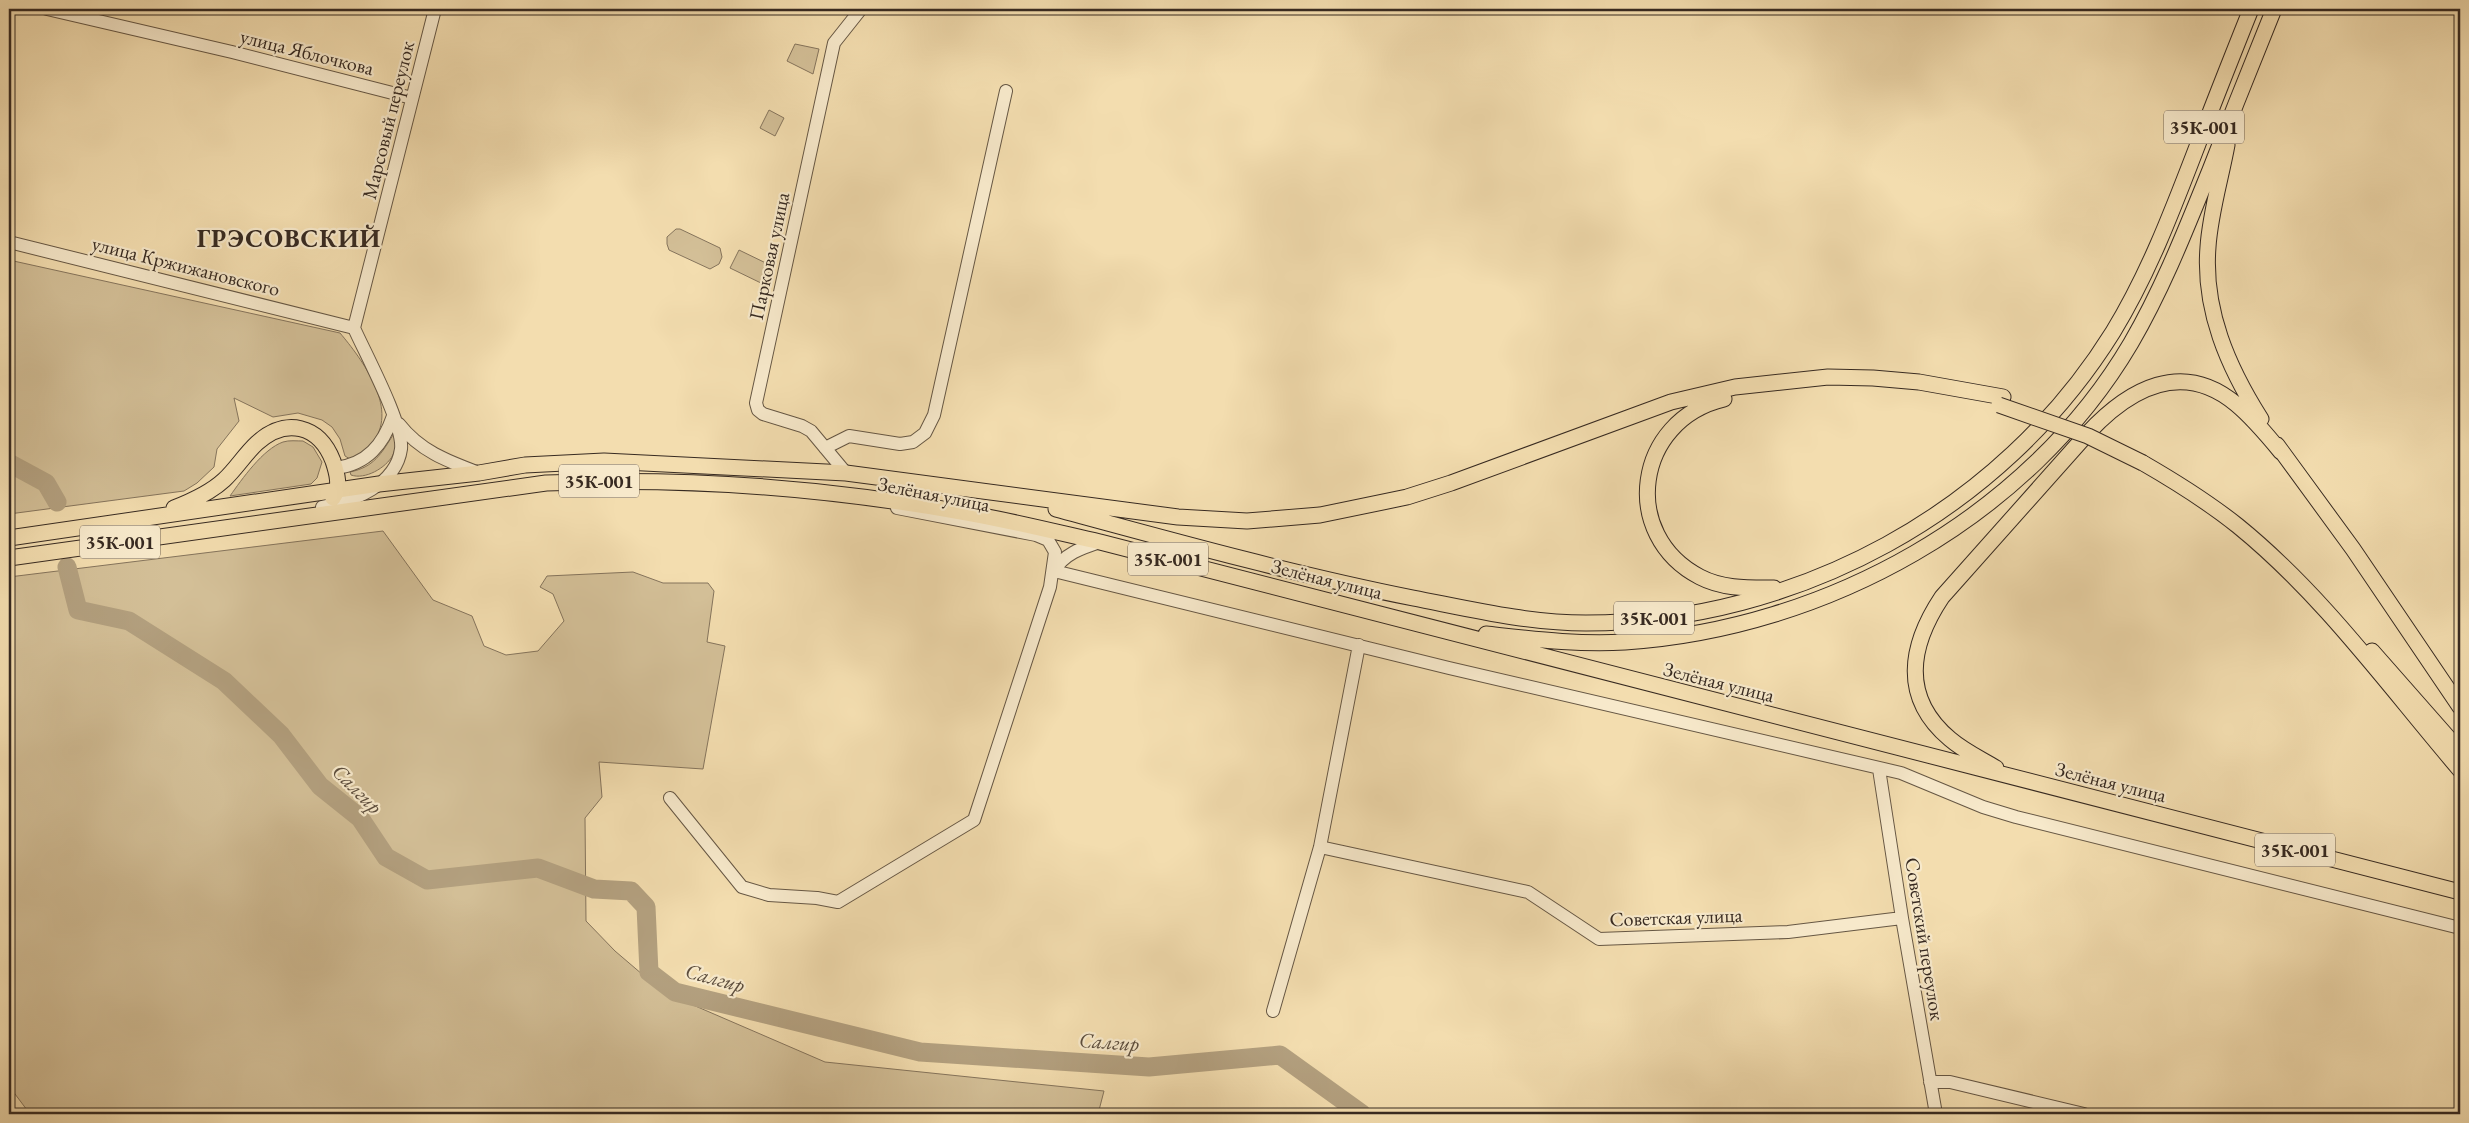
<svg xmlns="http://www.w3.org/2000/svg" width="2469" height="1123" viewBox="0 0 2469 1123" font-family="'EB Garamond',serif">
<rect width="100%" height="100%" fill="#f3ddaf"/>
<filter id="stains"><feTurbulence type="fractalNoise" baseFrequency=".004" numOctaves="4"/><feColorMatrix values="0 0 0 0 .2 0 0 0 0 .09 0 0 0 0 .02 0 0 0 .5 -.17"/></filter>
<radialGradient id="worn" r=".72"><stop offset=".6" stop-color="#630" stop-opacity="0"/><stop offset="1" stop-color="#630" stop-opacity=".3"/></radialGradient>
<!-- green -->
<path fill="#d3bf97" stroke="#85745c" d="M795 44 819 49 813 74 787 61Z
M769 110 784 118 775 136 760 128Z
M676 229H680L720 248 722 257 719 264 710 269 669 250 667 244V237Z
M739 250 772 266 763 284 730 268Z
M9 260 340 333C362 359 398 408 374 440 368 449 360 456 350 459L345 456 340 439 332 427 322 420 298 413 273 417 234 398 239 421 217 449 214 467 197 483 184 491 9 514Z
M393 435 397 439C396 444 395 450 393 455 386 468 365 480 351 475L350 472C374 467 381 454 393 435Z
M303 441 313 447 322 462 317 478 311 484 230 496C242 479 263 449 283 442 289 440 297 441 303 441Z
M383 531 433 600 472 616 484 646 506 655 538 651 564 621 553 594 540 587 547 576 633 572 663 583H708L714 591 707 642 725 646 703 769 599 762 602 797 585 818 586 921 615 951 663 992 825 1062 1104 1091 1098 1114H30L9 1086V577Z"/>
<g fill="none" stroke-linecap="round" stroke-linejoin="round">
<!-- river -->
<path stroke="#b3a07f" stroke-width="19" d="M9 463 46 483 57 502
M67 567 78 610 129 621 224 681 281 735 320 786 360 818 386 857 427 880 538 868 594 889 631 891 646 907 649 972 675 992 920 1052 1149 1067 1280 1055 1362 1114"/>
<defs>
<path id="minor" d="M47 9 232 52 412 98
M9 242 354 328
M354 328 435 9
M399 424C420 451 447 461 479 473
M825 448 849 436 900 444 913 442 925 433 934 415 1006 91
M336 468C367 464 383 445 393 416
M846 473 811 431 802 426 763 414 758 410 756 403 834 43 861 9
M322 507C353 502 396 485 401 449 404 425 365 353 354 328
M1100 542C1081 548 1064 554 1054 571L1449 668 1901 773 1983 807 2016 817 2460 928
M1879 769 1902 918 1936 1114
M670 798 742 887 769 895 817 898 838 902 974 820 1050 587 1055 552 1048 540 1036 535 897 508
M1320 847 1528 892 1599 939 1788 932 1902 918
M1273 1011 1320 847 1359 645
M1930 1082H1950L2084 1114"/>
<path id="major" d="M2227 145C2221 178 2210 214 2208 247 2203 310 2228 367 2261 419
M1724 399C1635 420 1619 535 1700 577 1723 589 1748 588 1774 588
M2277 445 2353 549 2460 707
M2143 463C2176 482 2208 502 2238 526 2323 595 2389 687 2460 770
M174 508C192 501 210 493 224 480 236 469 245 454 257 443 286 417 319 425 333 461 337 473 341 487 333 498
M1056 509C1174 541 1293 574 1413 598 1470 609 1527 623 1586 623 1797 622 2001 512 2113 332 2149 273 2173 209 2198 144 2215 99 2233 54 2251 9
M9 538 379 484 479 473 525 465 604 461 846 473 1178 517 1247 521 1320 515 1407 497 1451 483 1671 402 1735 387 1828 377 1873 378 1919 382 2003 397
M9 558 546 483C687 477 828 488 967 513 1012 521 1056 532 1100 542L2460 892
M1486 634C1532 639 1579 645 1625 642 1825 629 2028 518 2131 343 2163 288 2186 229 2210 170 2231 116 2252 63 2274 9
M2372 651 2460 751
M1996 768C1981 759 1964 751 1950 739 1900 697 1910 645 1942 597L2088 433C2129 389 2182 359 2236 404 2253 418 2267 435 2281 452"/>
</defs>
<!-- minor casing -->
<use href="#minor" stroke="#665744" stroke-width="14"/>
<!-- major casing -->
<use href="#major" stroke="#372a21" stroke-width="17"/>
<!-- minor -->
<use href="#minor" stroke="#f7e9cb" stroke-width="12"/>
<!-- major -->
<use href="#major" stroke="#f3ddaf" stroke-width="15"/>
<defs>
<path id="major-bridge" d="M1999 405 2088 436 2143 463"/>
</defs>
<!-- major-bridge casing -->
<use href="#major-bridge" stroke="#372a21" stroke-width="17" stroke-linecap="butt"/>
<!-- major-bridge -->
<use href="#major-bridge" stroke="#f3ddaf" stroke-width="15"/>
</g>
<g text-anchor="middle" stroke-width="4.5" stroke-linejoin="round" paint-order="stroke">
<!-- shield labels -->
<g fill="#f7e9cb" stroke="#716354" stroke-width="1">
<rect x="2164" y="110.5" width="80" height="33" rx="4"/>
<rect x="559" y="464.5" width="80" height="33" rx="4"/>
<rect x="80" y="525.5" width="80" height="33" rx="4"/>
<rect x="1128" y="542.5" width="80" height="33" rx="4"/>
<rect x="1614" y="601.5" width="80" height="33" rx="4"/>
<rect x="2255" y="833.5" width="80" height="33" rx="4"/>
</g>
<g font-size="19" font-weight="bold" fill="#372a21">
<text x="2204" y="134">35К-001</text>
<text x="599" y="488">35К-001</text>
<text x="120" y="549">35К-001</text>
<text x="1168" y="566">35К-001</text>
<text x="1654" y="625">35К-001</text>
<text x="2295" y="857">35К-001</text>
</g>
<!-- street labels -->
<g font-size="20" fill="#372a21" stroke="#f7e9cb">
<text transform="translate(307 52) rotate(14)" y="7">улица Яблочкова</text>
<text transform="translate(388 120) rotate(-76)" y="7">Марсовый переулок</text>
<text transform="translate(769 256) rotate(-78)" y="7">Парковая улица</text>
<text transform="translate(186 266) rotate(14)" y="7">улица Кржижановского</text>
<text transform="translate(934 494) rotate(11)" y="7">Зелёная улица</text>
<text transform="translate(1327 579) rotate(14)" y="7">Зелёная улица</text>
<text transform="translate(1719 682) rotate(14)" y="7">Зелёная улица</text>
<text transform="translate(2111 782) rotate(14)" y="7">Зелёная улица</text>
<text transform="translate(1676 917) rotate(-2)" y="7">Советская улица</text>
<text transform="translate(1925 939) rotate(81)" y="7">Советский переулок</text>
</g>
<!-- water labels -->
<g font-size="21" font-style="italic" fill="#5c4d3d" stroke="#f7e9cb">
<text transform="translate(357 789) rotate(45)" y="7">Салгир</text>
<text transform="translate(715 978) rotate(15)" y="7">Салгир</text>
<text transform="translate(1109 1042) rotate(4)" y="7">Салгир</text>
</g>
<!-- district labels -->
<g font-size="25" font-weight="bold" letter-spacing="1" fill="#372a21" stroke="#f7e9cb">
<text x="289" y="247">ГРЭСОВСКИЙ</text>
</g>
</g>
<!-- margin -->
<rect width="2469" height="1123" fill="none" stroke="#f3ddaf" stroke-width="30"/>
<rect x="10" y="10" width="2449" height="1103" fill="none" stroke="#372a21" stroke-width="2.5"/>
<rect x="15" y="15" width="2439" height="1093" fill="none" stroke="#372a21"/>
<rect width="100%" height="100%" filter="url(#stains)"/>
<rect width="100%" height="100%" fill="url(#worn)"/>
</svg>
